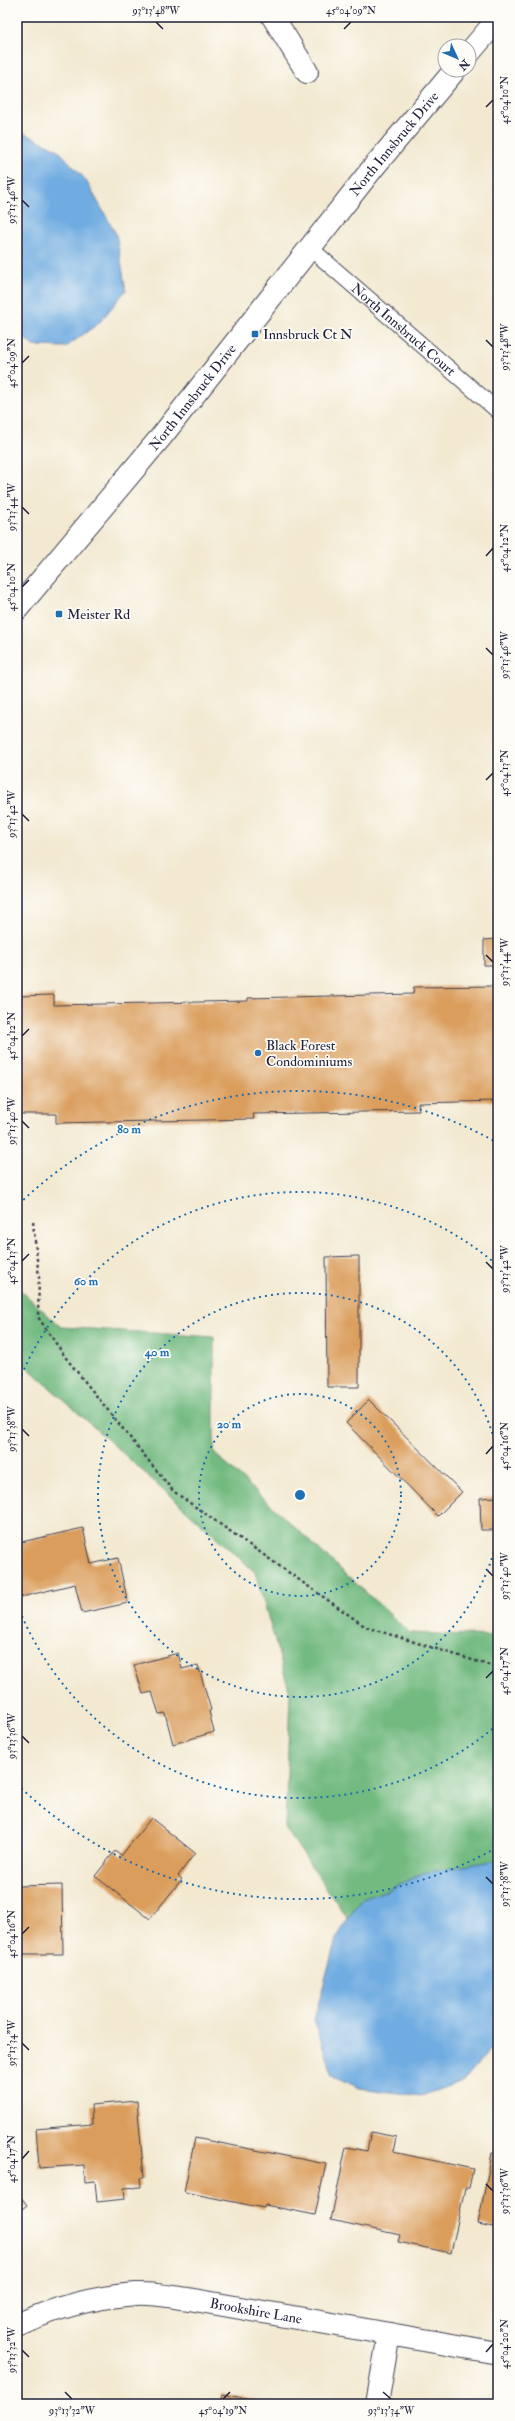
<svg xmlns="http://www.w3.org/2000/svg" width="515" height="2421" viewBox="0 0 515 2421" font-family="'IM FELL Double Pica',serif">
<rect width="100%" height="100%" fill="#fdfcf7"/>
<filter id="ink" filterUnits="userSpaceOnUse"><feTurbulence type="fractalNoise" baseFrequency=".025" numOctaves="2"/><feDisplacementMap in="SourceGraphic" scale="8" xChannelSelector="R" yChannelSelector="G"/><feConvolveMatrix kernelMatrix="1 2 1 2 8 2 1 2 1" color-interpolation-filters="sRGB"/></filter>
<filter id="wash" filterUnits="userSpaceOnUse"><feTurbulence type="fractalNoise" baseFrequency=".012" numOctaves="4" result="noise"/><feDisplacementMap in="SourceGraphic" scale="16" xChannelSelector="R" yChannelSelector="G"/><feGaussianBlur stdDeviation="0.9" result="paint"/><feColorMatrix in="noise" values="0 0 0 0 0 0 0 0 0 0 0 0 0 0 0 0 0 1.4 0 .05"/><feComposite in="paint" operator="in"/></filter>
<g filter="url(#wash)">
<rect width="100%" height="100%" fill="#f3e9d1"/>
<!-- forest -->
<path fill="#72ba80" stroke="#4a6e5e" d="M17 1287 61 1327 214 1337V1453L410 1633 498 1636V1860L423 1873 387 1890 360 1900 348 1919 285 1828 290 1693 255 1572 17 1358Z"/>
<!-- water -->
<path fill="#70ace1" stroke="#49678e" d="M17 130 57 149 85 179 116 234 126 290 99 323 66 347 33 346 17 331Z
M498 1860V2041L463 2081 421 2096 360 2088 333 2076 314 2020 336 1939 360 1900 388 1890 423 1873Z"/>
<g id="blocks">
<!-- building -->
<path fill="#da9d5c" d="M498 939V965H484V940Z
M498 986V1101L418 1103 419 1111 253 1114 254 1119 56 1123V1114H17V996L54 995V1005L248 1001V998L413 994 414 987Z
M359 1256V1387H327L326 1257Z
M369 1400 462 1492 438 1516 346 1423Z
M498 1497V1530H481L480 1498Z
M83 1528 91 1564 118 1558 128 1603 82 1613 75 1584 17 1598V1543Z
M178 1653 182 1669 198 1665 211 1710 209 1711 214 1732 173 1744 165 1713 159 1714 152 1692 143 1694 134 1665Z
M151 1818 195 1853 178 1876 182 1879 150 1919 95 1876 115 1851 121 1856Z
M62 1885 63 1954H22V1951H17V1886Z
M137 2101 144 2178H140L141 2187 124 2188 125 2199 97 2202 95 2181 85 2182 84 2165 39 2168 36 2129 92 2124 91 2105Z
M371 2132 396 2137 393 2152 473 2169 469 2188H465L451 2253 398 2242 400 2235 331 2220 346 2147 367 2151Z
M195 2138 326 2164 315 2215 265 2205 264 2208 184 2192Z
M492 2153 498 2154V2228L478 2224Z
M17 2192 27 2205 17 2213Z
M222 2394 273 2403V2404H220Z"/>
</g>
</g>
<g filter="url(#ink)">
<use href="#blocks" fill-opacity="0" stroke="#414052" stroke-width="1"/>
<g fill="none" stroke-linecap="round" stroke-linejoin="round">
<defs>
<g id="service">
<path id="s1" d="M310 248 498 411"/>
</g>
<g id="minor">
<path d="M273 17 307 72"/>
<path id="s2" d="M17 2325C54 2308 96 2297 136 2294 153 2293 172 2297 189 2299L498 2353"/>
<path d="M377 2404 389 2334"/>
</g>
<g id="tertiary">
<path d="M469 53 498 19"/>
<path id="s3" d="M17 609 161 437 372 169 455 70"/>
</g>
</defs>
<!-- service casing -->
<use href="#service" stroke="#414052" stroke-width="17"/>
<!-- minor casing -->
<use href="#minor" stroke="#414052" stroke-width="24"/>
<!-- tertiary casing -->
<use href="#tertiary" stroke="#414052" stroke-width="24"/>
<!-- path -->
<path stroke="#414052" stroke-width="2.5" stroke-dasharray="3 3" stroke-linecap="butt" d="M33 1222 39 1278 38 1317 66 1358 173 1491 366 1627 498 1668"/>
<!-- service -->
<use href="#service" stroke="#fff" stroke-width="15"/>
<!-- minor -->
<use href="#minor" stroke="#fff" stroke-width="22"/>
<!-- tertiary -->
<use href="#tertiary" stroke="#fff" stroke-width="22"/>
</g>
</g>
<!-- ticks -->
<path fill="none" stroke="#22223b" stroke-width="1.5" d="M156 22 163 29M344 29 351 22M486 107 493 100M22 200 29 207M486 340 493 347M22 363 29 356M22 507 29 514M486 556 493 548M22 587 29 580M486 648 493 655M486 780 493 773M22 814 29 821M486 955 493 962M22 1036 29 1029M22 1121 29 1128M22 1261 29 1254M486 1262 493 1269M22 1429 29 1436M486 1454 493 1446M486 1569 493 1576M486 1678 493 1671M22 1736 29 1743M486 1877 493 1884M22 1934 29 1927M22 2043 29 2050M22 2159 29 2151M486 2184 493 2191M22 2350 29 2357M486 2352 493 2344M65 2392 72 2399M383 2392 391 2399M223 2399 230 2392"/>
<!-- distance rings -->
<g fill="none" stroke="#1f6fb2" stroke-width="2" stroke-dasharray="2 4">
<circle cx="300" cy="1495" r="101"/>
<path d="M498 1535A202 202 0 1 1 498 1455"/>
<path d="M497 1725A303 303 0 0 1 17 1604M17 1386A303 303 0 0 1 497 1265"/>
<path d="M496 1848A404 404 0 0 1 19 1786M19 1204A404 404 0 0 1 496 1142"/>
</g>
<!-- markers -->
<g fill="#1f6fb2" stroke="#fdfcf7" stroke-width="1.5">
<rect x="251" y="330" width="8" height="8" rx="2"/>
<rect x="55" y="610" width="8" height="8" rx="2"/>
<circle cx="258" cy="1053" r="4"/>
</g>
<g text-anchor="middle" stroke-width="3.5" stroke-linejoin="round" paint-order="stroke">
<!-- street labels -->
<g font-size="14" fill="#22223b" stroke="#fdfcf7">
<text dy="5" stroke="none"><textPath href="#s3" startOffset="599">North Innsbruck Drive</textPath></text>
<text dy="5" stroke="none"><textPath href="#s1" startOffset="124">North Innsbruck Court</textPath></text>
<text dy="5" stroke="none"><textPath href="#s3" startOffset="275">North Innsbruck Drive</textPath></text>
<text dy="5" stroke="none"><textPath href="#s2" startOffset="245">Brookshire Lane</textPath></text>
</g>
<!-- poi labels -->
<g font-size="14" fill="#22223b" stroke="#fdfcf7" text-anchor="start">
<text x="263" y="339">Innsbruck Ct N</text>
<text x="67" y="619">Meister Rd</text>
<text x="266" y="1050">Black Forest<tspan x="266" dy="16">Condominiums</tspan></text>
</g>
</g>
<circle cx="300" cy="1495" r="6" fill="#1f6fb2" stroke="#fdfcf7" stroke-width="2"/>
<g font-size="12" text-anchor="middle" font-weight="bold" fill="#1f6fb2" stroke="#fdfcf7" stroke-width="3.5" stroke-linejoin="round" paint-order="stroke">
<text x="129" y="1133">80 m</text>
<text x="86" y="1285">60 m</text>
<text x="157" y="1356">40 m</text>
<text x="229" y="1428">20 m</text>
</g>
<!-- margin -->
<rect width="515" height="2421" fill="none" stroke="#fdfcf7" stroke-width="44"/>
<!-- north arrow -->
<g transform="translate(457 58) rotate(134)"><circle r="19" fill="#fdfcf7" stroke="#a5a5ac"/>
<path d="M0-3L7 15L0 10L-7 15Z" fill="#1f6fb2"/>
<text y="-6" font-size="11" font-weight="bold" text-anchor="middle" fill="#22223b">N</text>
</g>
<rect x="22" y="22" width="471" height="2377" fill="none" stroke="#22223b" stroke-width="1.5"/>
<g font-size="10" text-anchor="middle" fill="#22223b">
<text x="156" y="14">93°13'48"W</text>
<text x="351" y="14">45°04'09"N</text>
<text transform="translate(504 100) rotate(-90)" y="4">45°04'10"N</text>
<text transform="translate(11 200) rotate(-90)" y="4">93°13'46"W</text>
<text transform="translate(504 347) rotate(-90)" y="4">93°13'48"W</text>
<text transform="translate(11 363) rotate(-90)" y="4">45°04'09"N</text>
<text transform="translate(11 507) rotate(-90)" y="4">93°13'44"W</text>
<text transform="translate(504 548) rotate(-90)" y="4">45°04'12"N</text>
<text transform="translate(11 587) rotate(-90)" y="4">45°04'10"N</text>
<text transform="translate(504 655) rotate(-90)" y="4">93°13'46"W</text>
<text transform="translate(504 773) rotate(-90)" y="4">45°04'13"N</text>
<text transform="translate(11 814) rotate(-90)" y="4">93°13'42"W</text>
<text transform="translate(504 962) rotate(-90)" y="4">93°13'44"W</text>
<text transform="translate(11 1036) rotate(-90)" y="4">45°04'12"N</text>
<text transform="translate(11 1121) rotate(-90)" y="4">93°13'40"W</text>
<text transform="translate(11 1261) rotate(-90)" y="4">45°04'13"N</text>
<text transform="translate(504 1269) rotate(-90)" y="4">93°13'42"W</text>
<text transform="translate(11 1429) rotate(-90)" y="4">93°13'38"W</text>
<text transform="translate(504 1446) rotate(-90)" y="4">45°04'16"N</text>
<text transform="translate(504 1576) rotate(-90)" y="4">93°13'40"W</text>
<text transform="translate(504 1671) rotate(-90)" y="4">45°04'17"N</text>
<text transform="translate(11 1736) rotate(-90)" y="4">93°13'36"W</text>
<text transform="translate(504 1884) rotate(-90)" y="4">93°13'38"W</text>
<text transform="translate(11 1934) rotate(-90)" y="4">45°04'16"N</text>
<text transform="translate(11 2043) rotate(-90)" y="4">93°13'34"W</text>
<text transform="translate(11 2159) rotate(-90)" y="4">45°04'17"N</text>
<text transform="translate(504 2191) rotate(-90)" y="4">93°13'36"W</text>
<text transform="translate(504 2344) rotate(-90)" y="4">45°04'20"N</text>
<text transform="translate(11 2350) rotate(-90)" y="4">93°13'32"W</text>
<text x="72" y="2414">93°13'32"W</text>
<text x="223" y="2414">45°04'19"N</text>
<text x="391" y="2414">93°13'34"W</text>
</g>
</svg>
